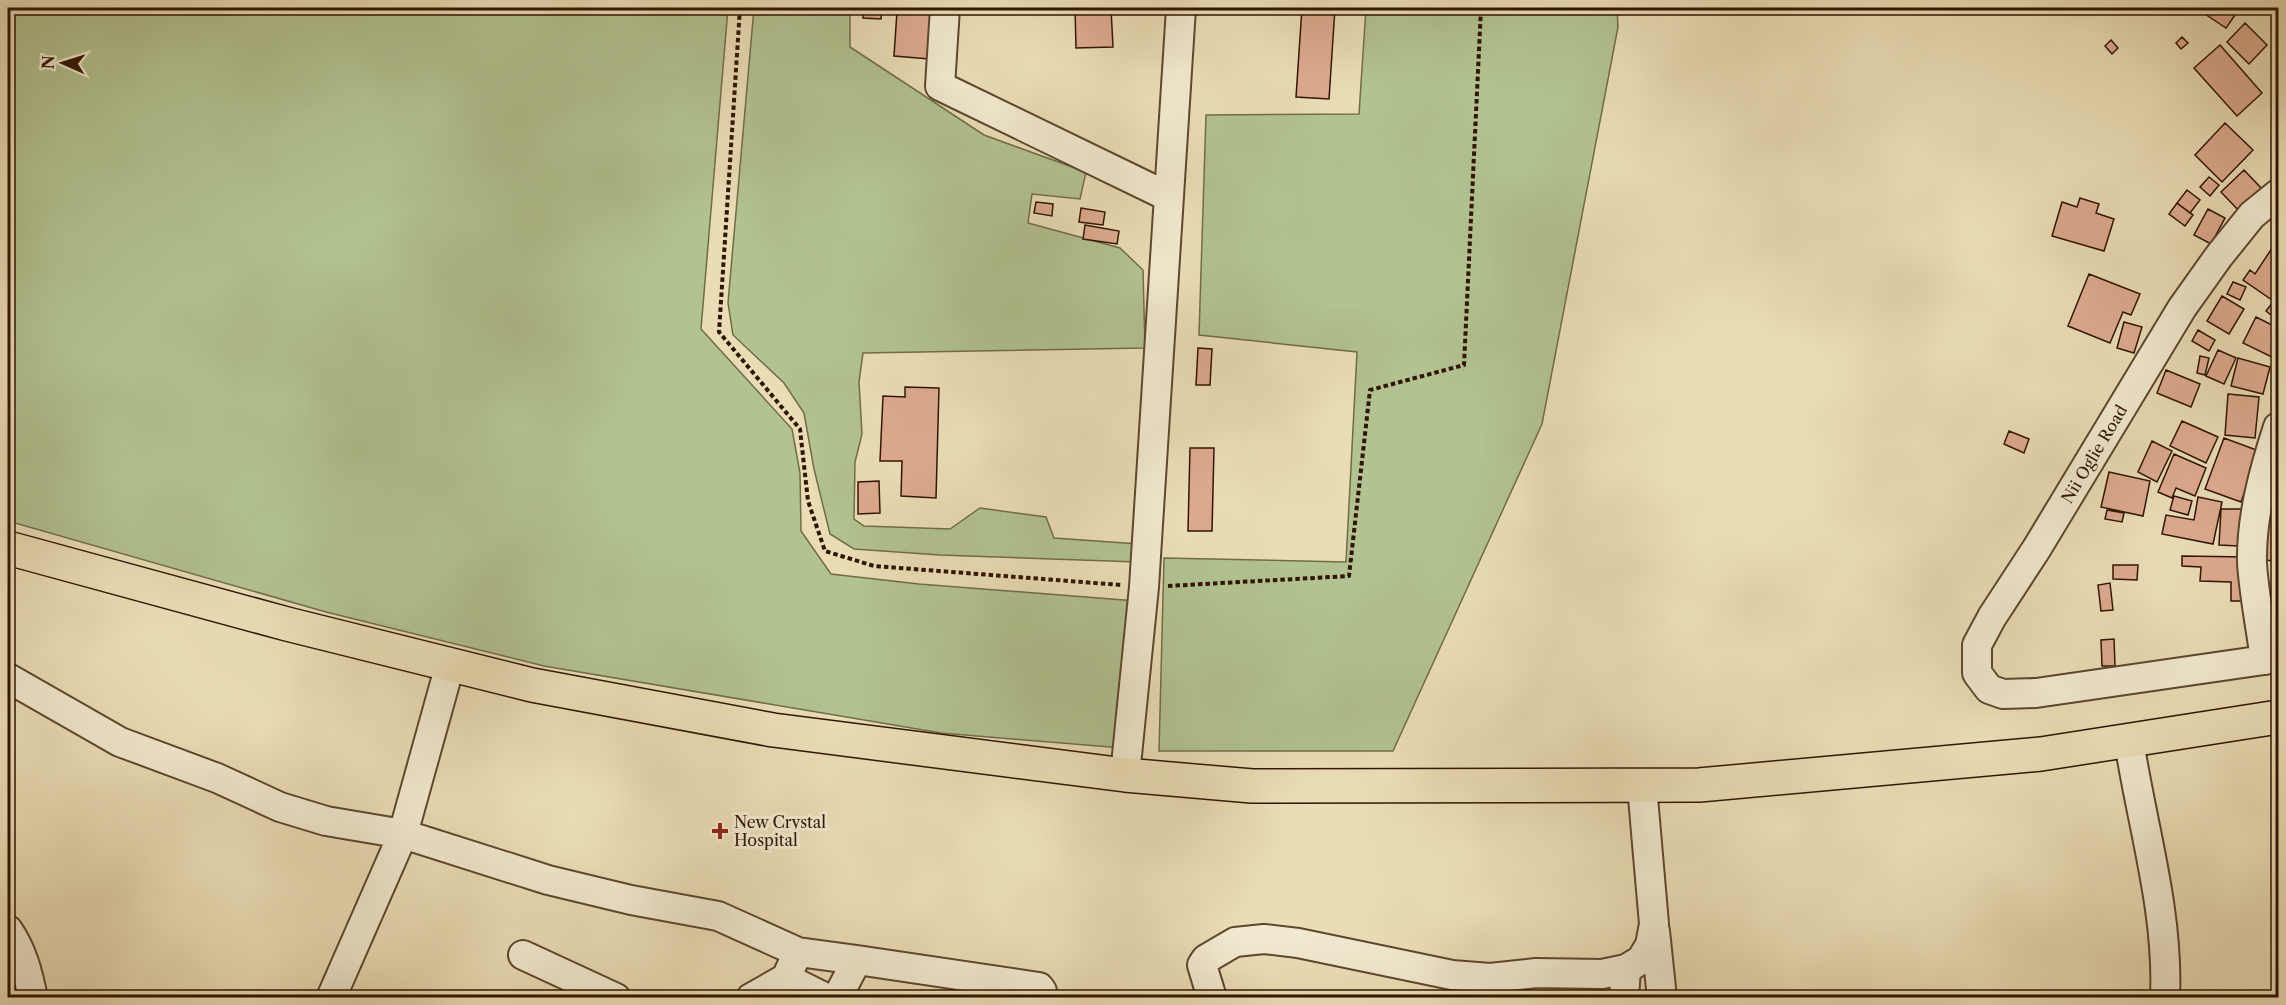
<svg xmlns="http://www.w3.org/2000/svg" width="2286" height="1005" viewBox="0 0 2286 1005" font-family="'Libre Caslon Text',serif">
<rect width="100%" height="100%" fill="#eaddb6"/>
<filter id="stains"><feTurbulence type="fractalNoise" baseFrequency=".00333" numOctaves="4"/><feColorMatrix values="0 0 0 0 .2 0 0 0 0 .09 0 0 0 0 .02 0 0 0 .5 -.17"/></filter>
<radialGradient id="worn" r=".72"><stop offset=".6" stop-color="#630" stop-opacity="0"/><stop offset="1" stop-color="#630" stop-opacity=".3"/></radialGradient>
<!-- green -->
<path fill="#b2c291" stroke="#716c48" stroke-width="1.5" d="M8 8H728L701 329 792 429 800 473 801 531 831 574 919 584 1136 601 1122 748 941 733 544 666 326 612 8 521Z
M754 8H850V47L984 135 1086 172 1080 199 1032 194 1028 223 1120 248 1143 270 1145 348 863 353 859 382 862 434 855 462 854 519 864 526 950 529 980 508 1046 517 1054 538 1139 544 1137 562 940 555 854 549 830 534 814 469 804 413 784 383 733 335 728 303Z
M1366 8H1617L1618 27 1542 424 1393 751H1159L1164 558 1346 562 1357 352 1199 335 1206 115 1359 114Z"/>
<!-- building -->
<path fill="#ddaa8f" stroke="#301500" stroke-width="1.5" d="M863 8H882L881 19 863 18Z
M893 8H934L929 59 894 56 897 11 892 10Z
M1075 8H1111L1113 47 1076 48Z
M1302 8H1335L1329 99 1296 97Z
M2196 8H2240L2226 28Z
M2245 23 2267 45 2249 64 2227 42Z
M2182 37 2188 43 2181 49 2176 43Z
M2111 40 2118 48 2112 54 2105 46Z
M2220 45 2262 93 2237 116 2194 68Z
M2225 123 2253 150 2222 182 2195 155Z
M2244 170 2263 190 2240 212 2221 192Z
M2209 177 2219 185 2210 196 2200 187Z
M2187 190 2200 200 2190 213 2177 203Z
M2080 198 2099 204 2096 213 2114 219 2104 251 2052 236 2062 202 2077 207Z
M1036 202 1053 204 1052 216 1034 213Z
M2177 203 2193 215 2185 226 2169 214Z
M1081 208 1105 212 1103 225 1079 222Z
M2208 209 2225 218 2211 244 2194 235Z
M1085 225 1119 231 1117 244 1083 239Z
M2278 239V304L2243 280 2250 270 2255 274Z
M2089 274 2140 294 2131 315 2123 312 2110 343 2068 326Z
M2233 282 2246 287 2240 300 2227 294Z
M2222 296 2244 309 2229 334 2207 321Z
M2273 302 2278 306V321L2266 311Z
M2256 317 2278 328V360L2243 343Z
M2124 322 2142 327 2134 353 2117 348Z
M2198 330 2215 340 2209 351 2192 341Z
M1198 348 1212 349 1210 385H1196Z
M2218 350 2236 358 2224 384 2206 376Z
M2200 356 2209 358 2205 375 2197 373Z
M2238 358 2270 367 2263 394 2231 386Z
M2166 370 2200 384 2191 407 2157 393Z
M905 387 939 388 936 498 901 496 902 461H880L883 396 905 397Z
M2228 394 2259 397 2255 438 2225 435Z
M2182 421 2218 437 2206 463 2170 446Z
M2009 431 2029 439 2024 453 2004 444Z
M2224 438 2259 451 2241 502 2205 489Z
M2152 441 2172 451 2157 482 2138 472Z
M1190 448H1214L1212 531H1188Z
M2174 454 2206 468 2195 496 2176 488 2172 498 2158 492Z
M2109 472 2150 481 2143 516 2101 507Z
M879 481 880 513 858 514V482Z
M2265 488 2278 489V561L2261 560Z
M2174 496 2192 501 2188 515 2170 510Z
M2198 497 2222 502 2213 544 2162 534 2166 515 2194 520Z
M2221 509H2241L2239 546 2219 545Z
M2107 510 2124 513 2122 522 2105 519Z
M2182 556 2246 557 2245 601H2231V582L2200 581 2201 567 2182 566Z
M2113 565H2138L2137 580 2113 579Z
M2110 583 2113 610 2101 611 2098 585Z
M2114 639 2115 666H2102L2101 640Z"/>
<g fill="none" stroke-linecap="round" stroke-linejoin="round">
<defs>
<path id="minor" d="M945 8 940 86 1169 197
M2278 194 2252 215 2219 256 2182 308 2037 548 1992 617 1977 645V673L1989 689 2003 694 2036 693 2278 658
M2265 660C2261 628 2254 595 2252 563 2251 517 2264 470 2278 427
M8 678 120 742 217 778 280 807 326 821 403 834 548 880 631 900 718 916 798 952 786 978 826 998
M2129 741C2142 826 2169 911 2165 998
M1125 775 1144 587 1181 8
M8 930C22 950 28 973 33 998
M1655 931 1662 998
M798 952 857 960
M523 955 616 998
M331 998 403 834 450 665
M751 998 786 978
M837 998 857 960 1039 987 1042 991 1041 998
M1212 998 1202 965 1206 959 1235 942 1264 939 1298 943 1452 975 1490 978 1536 973 1602 974 1626 969 1641 960 1650 945 1654 924 1642 786
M1624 998 1626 969"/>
<path id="highway" d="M8 548 287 624 532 685 773 730 1125 775 1252 786 1699 785 2041 754 2278 717"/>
</defs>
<!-- minor casing -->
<use href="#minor" stroke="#5e472e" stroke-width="32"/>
<!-- highway casing -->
<use href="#highway" stroke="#301500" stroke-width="36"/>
<!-- path -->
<path stroke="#301500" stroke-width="4" stroke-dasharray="4.5 3" stroke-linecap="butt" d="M740 8 719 332 800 429 808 501 825 551 874 566 1121 585
M1168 586 1349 576 1370 390 1464 365 1481 8"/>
<!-- minor -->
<use href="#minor" stroke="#f1e9d0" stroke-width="28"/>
<!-- highway -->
<use href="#highway" stroke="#eaddb6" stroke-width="33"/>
</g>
<!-- markers -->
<path fill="#8f2418" stroke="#f1e9d0" stroke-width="2" d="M717 822h6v6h6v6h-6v6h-6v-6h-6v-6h6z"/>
<g text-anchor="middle" stroke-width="6" stroke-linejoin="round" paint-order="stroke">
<!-- street labels -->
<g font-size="16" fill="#301500" stroke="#f1e9d0">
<text transform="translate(2094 454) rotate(-59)" y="6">Nii Oglie Road</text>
</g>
<!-- poi labels -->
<g font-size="16" fill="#301500" stroke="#f1e9d0" text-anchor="start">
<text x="734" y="828">New Crystal<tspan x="734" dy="18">Hospital</tspan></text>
</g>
</g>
<!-- margin -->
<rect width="2286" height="1005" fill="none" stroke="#eaddb6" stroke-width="30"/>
<rect x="9" y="9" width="2268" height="987" fill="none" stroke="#301500" stroke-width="3"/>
<rect x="15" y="15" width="2256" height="975" fill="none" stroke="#301500" stroke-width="1.5"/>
<!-- north arrow -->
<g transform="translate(63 63) rotate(273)" stroke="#f1e9d0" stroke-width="4.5" paint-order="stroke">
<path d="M0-4.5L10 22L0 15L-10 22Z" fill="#301500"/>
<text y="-9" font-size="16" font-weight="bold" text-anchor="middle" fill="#301500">N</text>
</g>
<rect width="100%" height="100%" filter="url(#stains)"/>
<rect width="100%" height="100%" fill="url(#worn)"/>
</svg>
